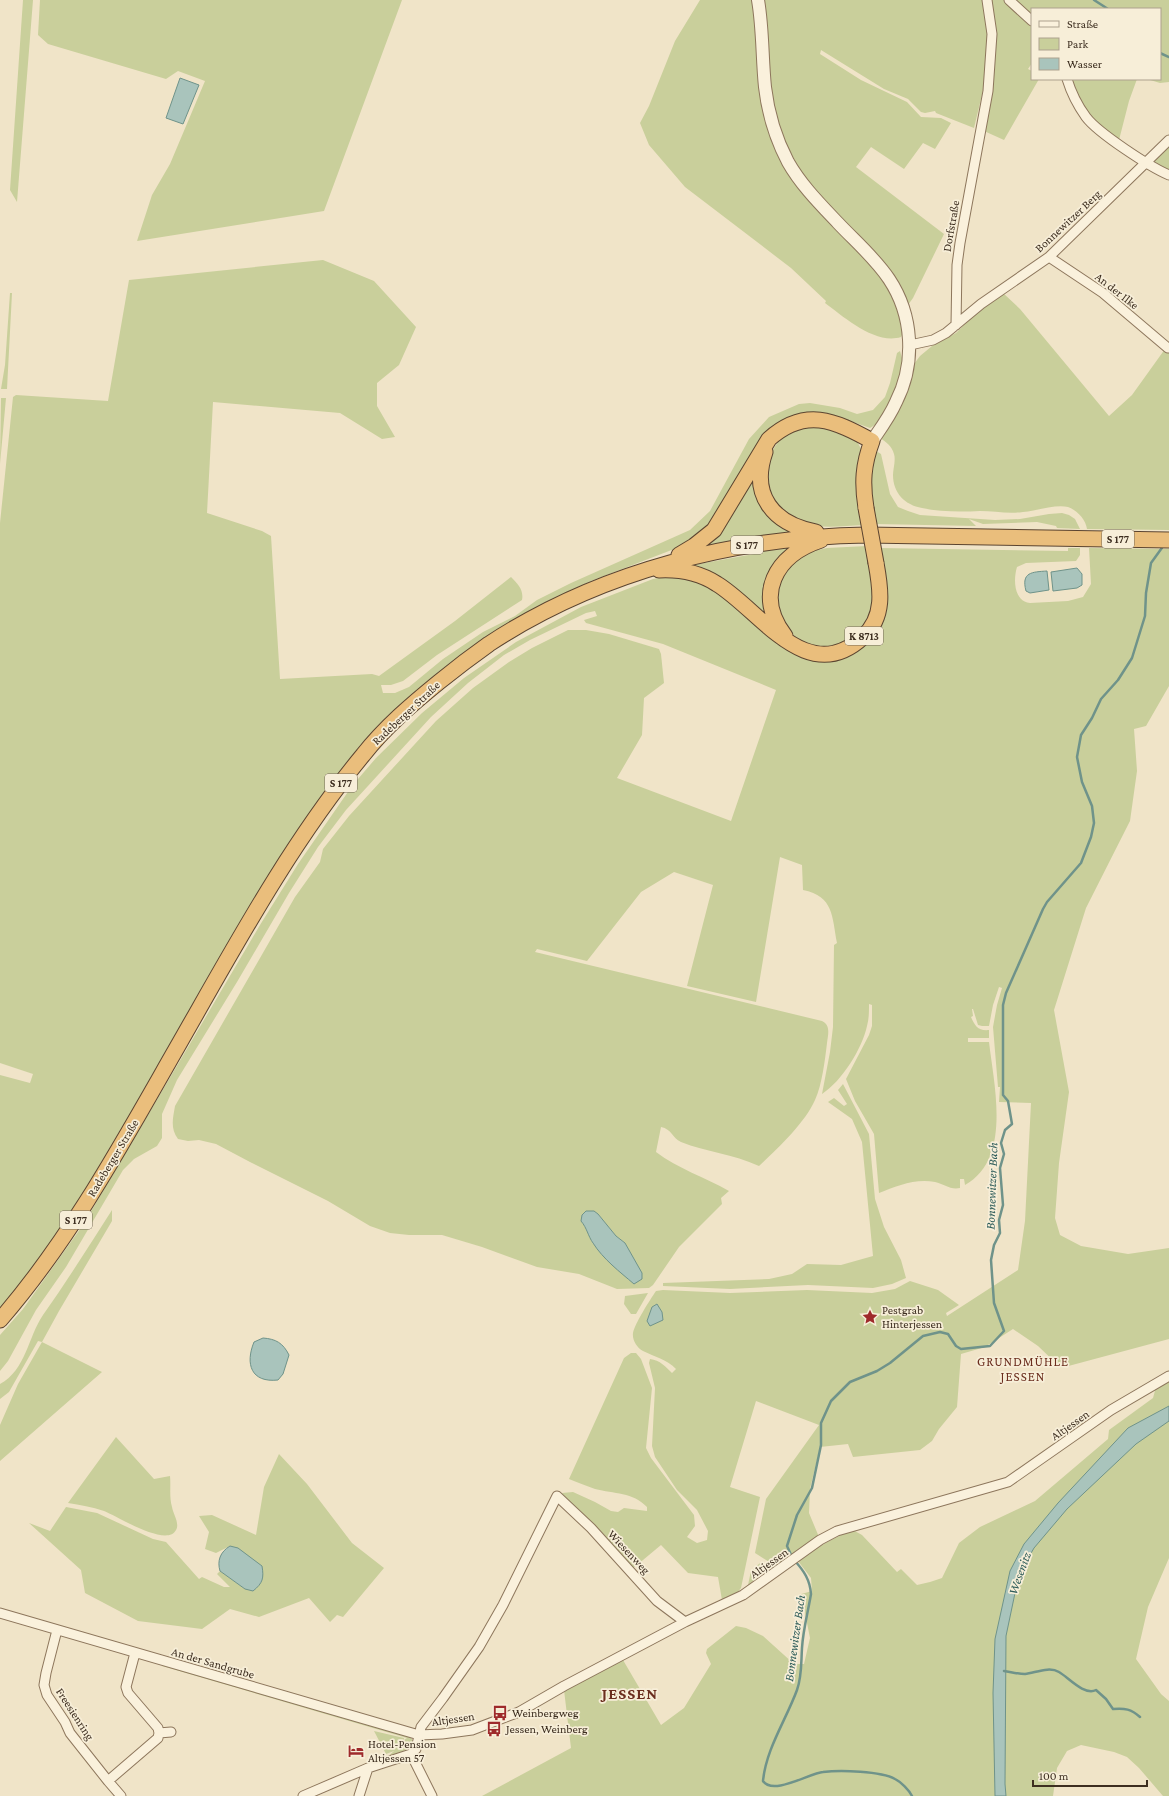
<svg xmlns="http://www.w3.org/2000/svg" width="1169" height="1796" viewBox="0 0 1169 1796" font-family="'Crimson Pro',serif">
<rect width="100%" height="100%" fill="#f0e4c8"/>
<!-- green -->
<path fill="#c9cf9b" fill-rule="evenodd" d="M23 0H33L17 202 10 190Z
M40 0H402L324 211 137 241 152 195 170 164 205 81 178 71 166 79 48 44 38 35Z
M700 0H754L776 146 878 271 896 301 903 333 901 337C875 345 844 317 825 303L826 301 791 268 685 187 649 145 640 123 649 106 675 41Z
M763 0H984C986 11 988 22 989 34 991 65 981 98 974 128L936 113 935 111 925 113 921 112 908 99 884 89 821 50 820 54 861 80 907 102 921 117 941 118 951 123 935 149 923 143 904 169 871 147 856 167 944 234 913 298 908 305 900 285 893 275 805 180 781 138 773 106Z
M989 0H1007L1032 23V63L1028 69 1032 71V79H1039L1004 140 984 131Z
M1012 0H1169V82L1160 83 1147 79H1160V9H1032V19Z
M1069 79H1137L1129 101 1119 140 1090 118Z
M1169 144V173L1153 164V160Z
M323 260 374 281 416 327 399 365 377 383V406L395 437 382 439 340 413 213 402 207 513 262 531 271 536 280 679 372 674 379 676 455 621 511 577C518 584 524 590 522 600L437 655 403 681 391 685H381L383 693H395L409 687 443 659 483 632 515 616 537 600 571 583 690 530 710 511 749 439 769 417 799 404 810 403 840 408 857 414 873 410 885 397 890 383 897 353 900 351 904 365 891 403 878 423 870 428 836 416 817 412 802 413 787 418 766 433 724 507 695 541 591 581 555 598 485 637 408 698 385 720 359 748 314 807 66 1222 33 1268 0 1309V1075L30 1083 33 1074 0 1063V523L13 397 16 395 108 401 129 280Z
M10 293H12L7 389H1L5 365Z
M1003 293 1020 309 1109 416 1132 395 1165 349 1169 352V530L1087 529C1086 520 1077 510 1068 507 1056 504 1035 511 1023 512 1008 514 994 511 980 511 961 512 940 512 922 508 905 505 893 493 893 475 893 469 896 460 894 454 892 446 886 442 880 438L910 386 914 364 920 356 932 346 956 333 981 308Z
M1 398H6L0 464Z
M804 427 831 428 857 441 862 451 863 525C843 526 821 529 801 523 762 511 755 452 790 432 794 430 800 429 804 427Z
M876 451 881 454 890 494 898 507 908 511 920 515 995 520 1020 519 1049 514 1062 513 1069 515 1075 519 1080 529 1057 528 1056 526 1037 522 983 524 969 519 976 526 875 524 869 495 873 452Z
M756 473 795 532 719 543 701 548Z
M802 543 778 560 773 625 701 569 693 565 754 554 760 548Z
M867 546 874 595 869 620 851 640 829 649 808 646 791 636 783 625 776 593 781 575 799 556 813 551 827 548Z
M879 548 1068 551V548H1080V555L1076 561 1026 563 1017 567C1013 580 1014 601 1030 603L1068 601 1083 597 1091 584 1089 548 1169 549V686L1146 726 1134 729 1137 771 1130 821 1086 908 1054 1010 1069 1092 1059 1163 1055 1218 1060 1235 1081 1246 1128 1254 1169 1248V1339L1061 1368 1038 1346 1013 1329 985 1347 961 1354 957 1407 939 1429 932 1441 920 1450 853 1457 848 1444 820 1447 810 1489 809 1513 819 1537 779 1568 755 1553 766 1499 819 1425 756 1401 730 1487 760 1497 741 1588 737 1593 722 1600 718 1577 688 1573 661 1545 631 1570 566 1500 562 1493 573 1492 595 1502 611 1511 618 1512 624 1508 647 1511V1507C633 1492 614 1494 595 1489 586 1486 577 1482 569 1479L624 1358 631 1353H636L641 1359 652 1388 646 1448 651 1458 694 1515 695 1526 687 1537 697 1543 707 1540 708 1531 697 1510 677 1490 655 1457 652 1446 655 1388 649 1363 650 1359C660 1360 666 1367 672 1373L676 1369C666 1359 655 1357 643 1351 637 1348 632 1340 633 1333 635 1323 650 1300 656 1291L663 1290 730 1293 807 1290 872 1293 895 1289 910 1281 938 1290 959 1305 946 1313 947 1316 1018 1270 1025 1221 1031 1103 999 1102 1000 1087H998L993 1027 997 1005 1002 988 999 987 993 1005 989 1026H982L978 1025 973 1009H972L973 1016 971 1017C975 1026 978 1031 989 1030V1038H968V1042H989C994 1086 1012 1159 965 1185L964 1179H960V1188C950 1190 944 1184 935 1182 916 1178 896 1186 879 1193L874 1134 855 1101 846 1079 869 1035 872 1026V1005L869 1004C869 1012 869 1019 867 1026 862 1049 842 1081 822 1094L830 1052 833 1027 834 945 837 943C832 917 834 896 803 890L802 865 780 857 756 1002 687 986 713 885 674 872 641 892 587 961 537 949 535 952 822 1021C831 1025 828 1035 827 1043 825 1060 822 1085 815 1100 805 1123 777 1149 759 1166 733 1154 706 1152 681 1142 672 1138 672 1129 661 1127L656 1152C678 1169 705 1177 729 1191L721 1198 722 1204 679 1247 653 1285 649 1288 617 1289 579 1274 537 1267 482 1247 442 1235H409L390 1233 370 1226 328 1201 250 1162 216 1144 199 1140 188 1141 178 1139C170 1128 173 1118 175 1106L295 897 320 862 323 849 349 816 436 721 473 688 509 662 532 648 568 630H586L609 634 659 649 661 654 664 683 644 698 642 735 617 778 731 821 776 690 663 644 586 623 584 620 597 616 595 611 586 613 530 640 504 655 468 683 431 717 346 810 318 847 289 893 237 982 177 1080 162 1114V1138L157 1146 134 1159 123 1170 66 1267 36 1310 8 1361 0 1371V1335L23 1309 83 1225 260 925 298 864 352 786 376 758 422 713 464 678 516 642 581 607 653 579 674 575 700 581 808 657 869 638ZM598 1214 616 1236 625 1243 593 1244 586 1226Z
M843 1084 869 1134 875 1199 884 1227 901 1260 906 1278 892 1284 873 1288 808 1285 730 1289 663 1286V1283L769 1279 792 1274 807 1264 841 1265 873 1256 862 1142 852 1119 828 1102 834 1098 844 1106 847 1104 838 1090Z
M112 1210V1221L59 1311 42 1342 102 1372 0 1461V1425L18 1384 42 1342 38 1341 9 1392 0 1399V1384C26 1370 28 1337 43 1315 67 1281 89 1246 112 1210Z
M648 1293 636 1314H631L624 1304 625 1296Z
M1169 1380V1558L1148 1607 1136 1659 1161 1694 1169 1701V1796H1163L1139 1768 1127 1757 1114 1752 1081 1745 1067 1751 1057 1768 1053 1796H482L571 1748 564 1690 623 1660 661 1725 684 1708 711 1664 706 1653 707 1649 736 1626 746 1628 763 1636 794 1664H804L810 1638 804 1608 798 1595 812 1591 811 1578 798 1561C816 1548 832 1538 853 1530L862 1535 897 1572 901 1569 917 1585 930 1582 942 1578 959 1543 980 1527 1035 1501 1108 1439 1109 1430 1153 1398 1156 1387Z
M116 1437 154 1479 170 1476C171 1486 169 1497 172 1507 173 1514 180 1523 176 1530 167 1548 117 1516 104 1511 92 1507 80 1505 68 1503Z
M279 1454 307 1484 352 1543 384 1568 343 1617 337 1615 330 1622 309 1598 259 1617 230 1609 202 1629 138 1621 85 1593 81 1570 29 1523 50 1531 66 1507 97 1513 153 1539 166 1542 199 1579 202 1577 224 1587H230L217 1574 220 1571 245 1589 230 1546 216 1553 205 1549 209 1532 199 1516 212 1515 256 1535 264 1487Z
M760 1563 766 1571 748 1585 751 1571Z
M164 1665 410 1736 414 1743 413 1746 382 1762 394 1751 386 1754 374 1731 404 1738V1740L407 1738 162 1666Z"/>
<!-- water -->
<path fill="#a9c4bc" stroke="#6f938a" d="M180 78 199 85 183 124 166 118Z
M1077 568 1082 574V585L1077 588 1053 591 1051 572Z
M1047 571 1049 590 1030 593 1026 591C1021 572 1032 572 1047 571Z
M586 1211H594L598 1214 616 1236 625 1243 642 1273V1279L634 1284C620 1272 603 1259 593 1243 588 1236 587 1228 581 1221L582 1215Z
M657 1304 662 1312 663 1320 650 1326 647 1321 652 1307Z
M263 1338C276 1339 283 1343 289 1355L283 1374 278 1380C251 1383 245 1364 254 1342Z
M1169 1406V1421L1136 1444 1067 1509 1034 1548 1019 1574 1006 1636 1005 1784 1006 1796H995L993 1693 995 1639 1010 1571 1024 1544 1058 1503 1128 1428Z
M230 1546 238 1548 262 1566C264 1578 263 1583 253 1591L245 1589 220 1571C217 1561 220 1552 230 1546Z"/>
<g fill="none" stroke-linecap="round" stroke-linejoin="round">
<!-- stream -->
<path stroke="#6f938a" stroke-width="2.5" d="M1094 0 1108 9
M1160 53 1169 57
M792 1557 787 1546 797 1515 812 1488 821 1445V1423L831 1401 850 1382 877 1371 890 1363 923 1336 940 1332 948 1334 956 1346 961 1349 990 1346 1004 1331 994 1303 991 1260 994 1245 1000 1233 999 1220 1003 1205 1000 1168 1004 1154 1001 1143 1005 1130 1012 1124 1008 1101 1003 1095V1005L1006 993 1043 909 1047 902 1081 863 1091 837 1094 823 1092 806 1082 782 1077 757 1081 735 1092 718 1101 699 1118 680 1132 658 1145 616 1146 593 1151 563 1164 545
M795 1561C804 1571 810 1580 811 1594 808 1612 803 1630 802 1648 801 1663 802 1676 797 1690 786 1720 766 1749 763 1781 773 1796 810 1773 823 1772 840 1770 881 1771 895 1779 901 1782 909 1790 912 1796
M1004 1671C1011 1672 1018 1674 1025 1674 1035 1673 1049 1666 1059 1672 1068 1677 1084 1696 1096 1690L1106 1699 1113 1709C1125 1708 1131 1709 1140 1717"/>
<defs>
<path id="minor" d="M1009 0 1032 21
M1067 79C1071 92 1078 106 1086 117 1098 133 1150 167 1169 175
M1049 257 1103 293 1168 348
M956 325 957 265 960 243 988 91 992 34 987 0
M910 345 933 340 946 333 981 304 1049 257 1169 140
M0 1613 419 1735 442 1734 472 1730 519 1712 564 1686 685 1622 743 1595 820 1540 837 1531 1008 1482 1111 1410 1169 1376
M57 1630 46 1673 44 1685 47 1695 65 1722 70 1733 108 1781 158 1738 159 1733 158 1728 128 1693 126 1687 135 1653
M159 1733 171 1732
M411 1754 432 1796
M108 1781 121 1796
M303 1796 368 1768 411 1754 416 1749 421 1727 443 1698 479 1647 503 1605 557 1496 591 1528 657 1601 685 1622
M359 1796 368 1768"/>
<path id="tertiary" d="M758 0C763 29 762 58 765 87 768 113 776 139 788 162 801 185 820 204 838 223 855 241 875 258 889 279 913 315 916 363 896 402 890 416 881 428 872 441"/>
<path id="trunk" d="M765 452C750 495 773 524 816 532
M679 555 694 546 714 530 769 439C805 407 834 420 872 441 863 465 862 483 866 508
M659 570C679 569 700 573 717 584 760 610 807 689 863 637 885 617 881 590 876 563
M785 636C754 595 775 555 821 540
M0 1320C72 1237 124 1140 179 1044 235 946 291 842 363 755 385 727 412 704 439 682 455 669 472 656 489 644 600 571 735 537 867 535L1169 540"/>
</defs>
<!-- minor casing -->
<use href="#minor" stroke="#8d765c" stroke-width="11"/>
<!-- tertiary casing -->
<use href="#tertiary" stroke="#8d765c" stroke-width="14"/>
<!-- trunk casing -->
<use href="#trunk" stroke="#5b4430" stroke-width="17"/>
<!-- minor -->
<use href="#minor" stroke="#faf1dc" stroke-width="9"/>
<!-- tertiary -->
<use href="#tertiary" stroke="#faf1dc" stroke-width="12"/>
<!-- trunk -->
<use href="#trunk" stroke="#eabe7c" stroke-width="15"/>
<defs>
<path id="trunk-bridge" d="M866 508 876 563"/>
</defs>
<!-- trunk-bridge casing -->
<use href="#trunk-bridge" stroke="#5b4430" stroke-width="17" stroke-linecap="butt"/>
<!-- trunk-bridge -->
<use href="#trunk-bridge" stroke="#eabe7c" stroke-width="15"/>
</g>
<!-- icons -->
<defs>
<symbol id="sight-bare" viewBox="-9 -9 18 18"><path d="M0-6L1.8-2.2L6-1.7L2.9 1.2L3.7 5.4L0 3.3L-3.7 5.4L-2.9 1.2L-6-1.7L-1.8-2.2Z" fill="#9e2a2b" stroke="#f7eed8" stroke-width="2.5" paint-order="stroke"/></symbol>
<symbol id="bus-bare" viewBox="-9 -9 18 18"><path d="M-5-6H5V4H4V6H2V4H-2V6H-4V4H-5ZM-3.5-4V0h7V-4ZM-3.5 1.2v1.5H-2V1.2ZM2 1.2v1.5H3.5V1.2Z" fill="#9e2a2b" stroke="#f7eed8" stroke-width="2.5" paint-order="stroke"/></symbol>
<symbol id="hotel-bare" viewBox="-9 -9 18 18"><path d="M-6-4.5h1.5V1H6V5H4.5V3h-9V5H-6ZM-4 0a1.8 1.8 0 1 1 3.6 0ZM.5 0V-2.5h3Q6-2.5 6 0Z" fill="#9e2a2b" stroke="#f7eed8" stroke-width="2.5" paint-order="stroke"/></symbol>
</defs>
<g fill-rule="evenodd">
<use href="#sight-bare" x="859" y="1306" width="22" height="22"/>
<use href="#bus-bare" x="489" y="1702" width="22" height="22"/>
<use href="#bus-bare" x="483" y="1718" width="22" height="22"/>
<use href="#hotel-bare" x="345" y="1740" width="22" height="22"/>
</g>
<g text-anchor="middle" stroke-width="3.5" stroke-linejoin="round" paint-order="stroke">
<!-- shield labels -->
<g fill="#f7eed8" stroke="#756857" stroke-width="1">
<rect x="1102" y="530" width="32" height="18" rx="3"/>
<rect x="731" y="536" width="32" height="18" rx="3"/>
<rect x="845" y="627" width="38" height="18" rx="3"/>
<rect x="325" y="774" width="32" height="18" rx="3"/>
<rect x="60" y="1211" width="32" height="18" rx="3"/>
</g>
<g font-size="11" font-weight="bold" fill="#3d2e20">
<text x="1118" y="543">S 177</text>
<text x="747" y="549">S 177</text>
<text x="864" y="640">K 8713</text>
<text x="341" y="787">S 177</text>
<text x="76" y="1224">S 177</text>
</g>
<!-- street labels -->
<g font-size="12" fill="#3d2e20" stroke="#f7eed8">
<text transform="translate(1068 221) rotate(-43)" y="4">Bonnewitzer Berg</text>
<text transform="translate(951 226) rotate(-80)" y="4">Dorfstraße</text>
<text transform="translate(1117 291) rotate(38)" y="4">An der Ilke</text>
<text transform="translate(406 713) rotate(-43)" y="4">Radeberger Straße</text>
<text transform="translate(113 1158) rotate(-59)" y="4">Radeberger Straße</text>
<text transform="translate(1070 1425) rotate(-35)" y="4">Altjessen</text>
<text transform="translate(629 1552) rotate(47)" y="4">Wiesenweg</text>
<text transform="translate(769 1563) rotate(-35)" y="4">Altjessen</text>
<text transform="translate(213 1663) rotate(16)" y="4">An der Sandgrube</text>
<text transform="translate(75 1714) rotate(57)" y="4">Freesienring</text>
<text transform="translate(453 1719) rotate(-8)" y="4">Altjessen</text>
</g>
<!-- poi labels -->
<g font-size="12" fill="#3d2e20" stroke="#f7eed8" text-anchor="start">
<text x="882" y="1314">Pestgrab<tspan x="882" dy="14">Hinterjessen</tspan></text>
<text x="512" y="1717">Weinbergweg</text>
<text x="506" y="1733">Jessen, Weinberg</text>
<text x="368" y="1748">Hotel-Pension<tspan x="368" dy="14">Altjessen 57</tspan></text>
</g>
<!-- water labels -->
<g font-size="13" font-style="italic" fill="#2f5d5a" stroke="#f7eed8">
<text transform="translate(991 1186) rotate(-88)" y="5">Bonnewitzer Bach</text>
<text transform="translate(1019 1573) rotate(-70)" y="5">Wesenitz</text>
<text transform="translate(794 1638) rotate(-82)" y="5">Bonnewitzer Bach</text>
</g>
<!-- neighbourhood labels -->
<g font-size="13" letter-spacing="1" fill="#6b2e1e" stroke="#f7eed8">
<text x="1023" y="1366">GRUNDMÜHLE<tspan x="1023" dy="15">JESSEN</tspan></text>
</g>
<!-- district labels -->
<g font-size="16" font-weight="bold" letter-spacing="1" fill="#6b2e1e" stroke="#f7eed8">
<text x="630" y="1699">JESSEN</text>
</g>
</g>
<!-- legend -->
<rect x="1031" y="8" width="130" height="72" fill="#f7eed8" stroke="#ada18e"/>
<rect x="1039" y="21" width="20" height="6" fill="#faf1dc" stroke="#ada18e"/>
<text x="1067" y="28" font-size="12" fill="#3d2e20">Straße</text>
<rect x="1039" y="38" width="20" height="12" fill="#c9cf9b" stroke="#ada18e"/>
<text x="1067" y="48" font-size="12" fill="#3d2e20">Park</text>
<rect x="1039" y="58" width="20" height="12" fill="#a9c4bc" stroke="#ada18e"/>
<text x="1067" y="68" font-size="12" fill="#3d2e20">Wasser</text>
<!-- scale -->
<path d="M1033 1780v6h114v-6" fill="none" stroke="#3d2e20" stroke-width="2"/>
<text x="1039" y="1780" font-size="12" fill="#3d2e20" stroke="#f7eed8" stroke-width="3" paint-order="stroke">100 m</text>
</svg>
